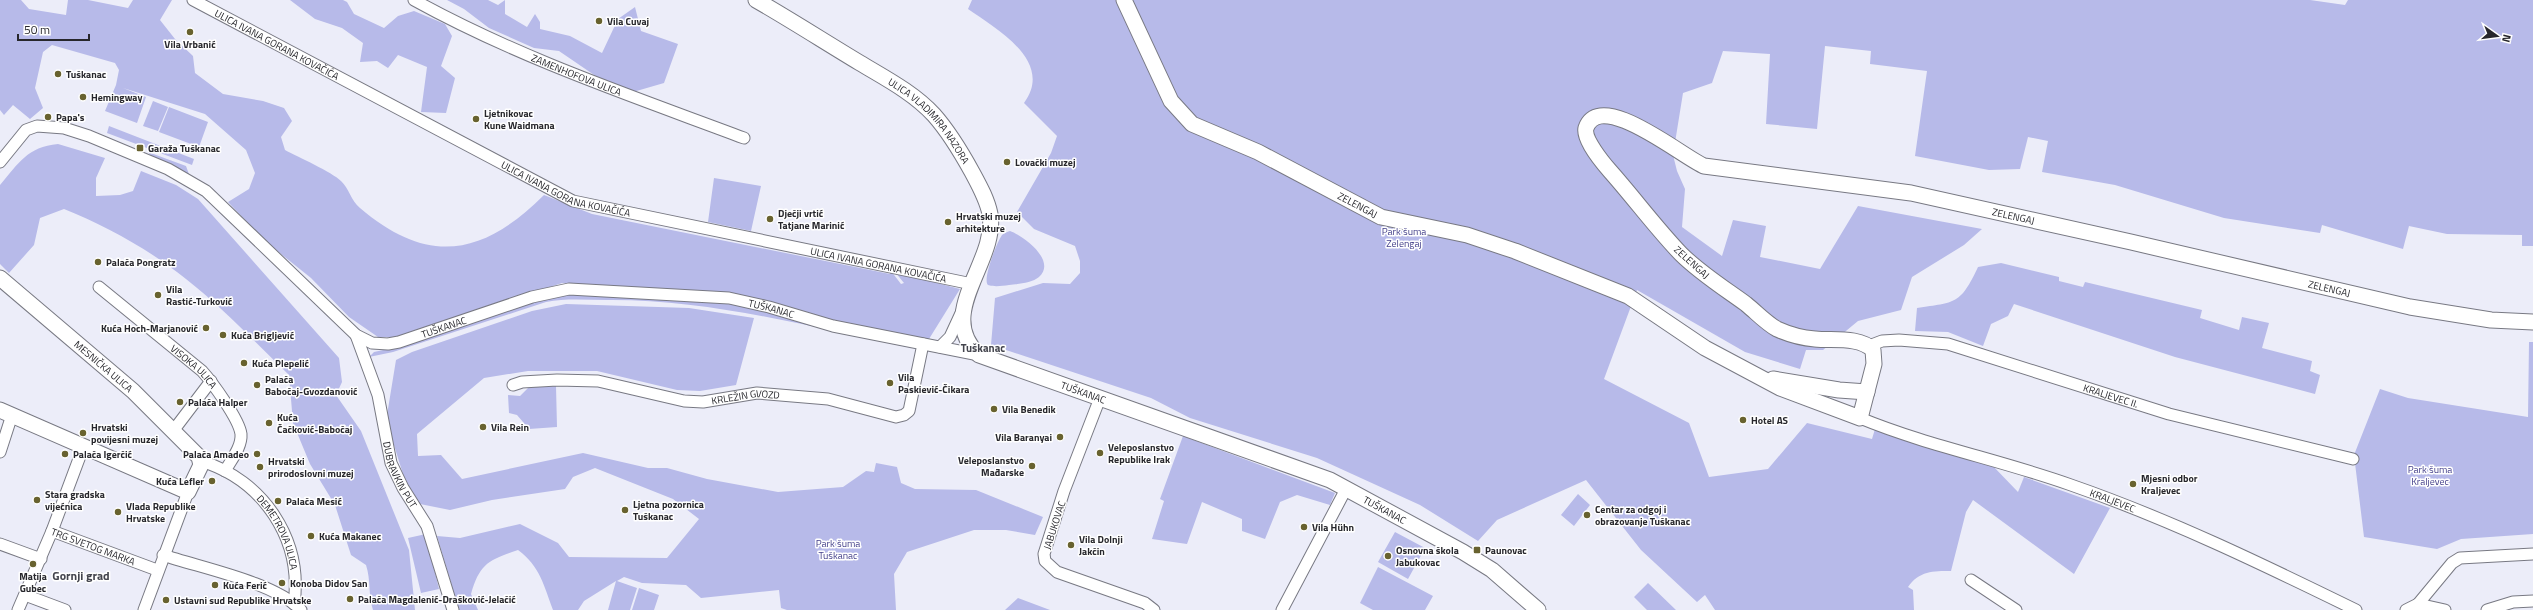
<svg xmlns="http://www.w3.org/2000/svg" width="2533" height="610" viewBox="0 0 2533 610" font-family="'Titillium Web',sans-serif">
<rect width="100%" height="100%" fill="#ecedf9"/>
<!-- green -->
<path fill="#b7bae9" d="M0 0H21L29 9 66 15 68 0H88L128 8 133 0H172L160 20 175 39 193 56 195 73 223 94 263 101 284 108 292 121 281 137 285 150C298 157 332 172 341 181 349 188 351 201 360 208 428 266 483 256 544 195L592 214 890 274 891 271 901 284 904 283 895 272 960 289 929 339 842 323 731 293 562 283 397 337H378L349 317 311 278 266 242 228 202 249 189 255 173 246 150 205 114 123 88 146 97 137 123 105 111 116 85 119 70 115 63 52 45 43 52 35 88 43 108 30 119 13 105 4 115 0 110Z
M290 0H343L347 2 354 14 384 28 398 16 414 11 445 24 452 36 441 66 455 78 446 113 421 112 427 67 398 55 388 68 377 61 360 62 363 43 342 28 315 19Z
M447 0H488L498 5 505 0V14L527 27 535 14 540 22V29L570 36 602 53 618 19 635 7 641 31 678 44 664 83 633 92 600 79 559 51 534 48 489 28 464 9Z
M972 0H2310L2345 5 2348 0H2533V246H2522V235L2447 234 2409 226 2403 249 2322 225 2320 233 2224 218 2115 185 2042 172 2048 141 2028 137 2020 169 1989 170 1915 156 1927 71 1870 64 1871 51 1825 46 1817 129 1766 124 1770 54 1723 51 1712 83 1683 93 1673 155 1677 171 1685 189 1682 227 1722 256 1733 220 1766 226 1760 257 1820 269 1858 206 1982 229 1964 245 1912 277 1901 310 1858 321 1823 350H1806L1800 369 1745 352 1637 290 1604 379 1689 423 1709 477 1768 469 1807 423 1872 439 1875 429 1992 465 2018 492 2024 477 2110 508 2074 574 1973 500 1966 512 1951 571C1933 571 1919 571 1908 587L1913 590 1914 610H1715L1705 595 1697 602 1641 550 1586 480 1497 520 1478 541 1420 505 1317 458 1190 418 1151 398 991 345 995 298 1043 283 1070 284 1080 273V261L1075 246 1034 229 1017 212 1051 153 1057 136 1024 103C1055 61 995 28 968 9Z
M153 101 168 107 158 131 143 126Z
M169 107 208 122 199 147 159 132Z
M109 126 194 159 192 165 107 133Z
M58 144 105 158 96 178V196L120 195 133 191 141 171 176 185 198 199 339 358 342 382 336 395 361 431 409 550 415 610H373C368 595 371 580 366 565L351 555 335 505 310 464 293 423 289 375C255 342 223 308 186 279 150 250 106 226 64 209L40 218 34 245 9 273 0 264V185C19 163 27 147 58 144Z
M148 152 186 166 190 177 153 158Z
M714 178 761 186 751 231 708 222Z
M1010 231C1024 236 1057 261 1039 277 1032 283 1018 284 1009 285 1002 286 994 287 988 285 982 280 997 242 1002 235 1004 233 1007 232 1010 231Z
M2001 263 2059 277V281L2083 287 2085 282 2202 310 2200 318 2239 330 2242 317 2269 323 2262 348 2312 361 2310 371 2320 375 2315 394 2175 357 2014 304 2008 316 1991 324 1983 346 1948 332 1915 331 1917 308C1956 302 1960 305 1978 267Z
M571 293 741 305 806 323 912 346V348C811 327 710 299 607 300 586 300 566 298 546 302L393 352 369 357 374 352 411 344 526 304Z
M566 304 689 308 754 318 736 385 700 391 677 390 597 371H528L484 378 417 434 418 456 441 455 462 479 583 453 648 468H667L707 479 778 492 843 487 866 471 874 472 876 463 897 467 901 483 915 489 976 490 1043 517 1035 535 1006 530H974L907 552 894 574 896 610H787L781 608 779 590 701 598 686 585 642 583 624 577 617 581 637 588 630 610H608L616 581 584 601 578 610H553C544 586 540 566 518 550 489 560 480 563 471 594L478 610H459L437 536 460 538 520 524 558 543 569 557 667 558 699 519 673 499 595 468 573 477 565 489 492 500 450 510 420 504 407 487 389 429 387 415 396 360 412 352 532 311Z
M2529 342H2533V534L2461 539 2437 549 2364 537 2354 455 2380 389 2408 398 2528 417Z
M556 386 557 427 529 429 517 415 509 413 508 395 520 396 529 387Z
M1183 436 1335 493 1330 505 1297 495 1280 502 1265 539 1242 531V519L1202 502 1187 544 1152 539 1164 501 1160 499Z
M1578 494 1590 505 1574 526 1561 515Z
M1395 532 1425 548 1408 579 1378 562Z
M426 534 439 589 421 593 408 538Z
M1378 567 1433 596 1425 610H1373L1360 603Z
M1648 583 1676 610H1647L1634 597Z
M639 588 659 595 654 610H632Z
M1018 598 1050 610H1005Z"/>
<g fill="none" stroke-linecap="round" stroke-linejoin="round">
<defs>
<g id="street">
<path id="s1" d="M193 0 573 201 972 284"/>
<path id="s2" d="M414 0C519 58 632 96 744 138"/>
<path id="s3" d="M0 162 26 130 37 126 64 128 89 136 168 169 206 191 356 335 372 343 388 344 399 342 532 297 569 289 729 298 769 307 833 326 979 355"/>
<path id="s4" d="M99 287 202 371C212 382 239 419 241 434 242 447 231 460 225 471"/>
<path id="s5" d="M356 335 378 395 391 463 403 488 427 526 453 610"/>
<path id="s6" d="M1869 346 1882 341 1899 340 1948 344 2169 414 2353 459"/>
<path d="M940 347 950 337 962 311"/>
<path id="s7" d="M513 385 522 382 557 380 598 381 684 401 703 402 757 393 828 399 896 417 904 415 909 411 923 344"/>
<path d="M1100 398 1064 491 1044 554 1045 561 1057 572 1145 603 1154 610"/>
<path id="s8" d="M1860 418C1928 446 2001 460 2071 485 2169 519 2262 564 2356 610"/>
<path d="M173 431 211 381"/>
<path d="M0 452 12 415"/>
<path id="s9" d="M201 461C263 480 303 539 294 604"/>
<path d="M52 531 83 448"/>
<path d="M0 544 41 559"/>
<path d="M163 555C201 568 274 582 301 610"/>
<path d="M1971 580 2016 610"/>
<path d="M25 595 65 610"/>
<path d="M2418 604 2452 563 2460 558 2533 554"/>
<path id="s10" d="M18 610 52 531 157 570"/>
<path d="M144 610 188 492"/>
<path d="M1282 610 1346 489"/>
<path d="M2406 610 2418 604 2445 610"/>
<path d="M2487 610 2513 602 2533 601"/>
</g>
<g id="secondary">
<path id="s11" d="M756 0C791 20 825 42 860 63 885 78 914 93 934 115 949 132 961 152 972 172 979 185 987 199 990 214 998 262 934 313 979 355L1330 480 1463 552 1492 570 1538 610"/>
<path id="s12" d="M1124 0 1171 101 1192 124 1258 152 1381 217 1467 235 1515 251 1628 296 1705 348 1780 388 1860 418 1874 364 1873 350C1859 336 1832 341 1815 339 1802 338 1788 334 1777 329 1766 323 1756 312 1746 304 1724 288 1700 273 1681 254 1656 228 1634 198 1610 171 1603 163 1583 139 1586 128 1600 88 1684 158 1704 166L1911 193 2131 242 2410 307 2491 320 2533 322"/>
<path id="s13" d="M0 278 133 391 199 457 201 465 188 492 0 410"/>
<path d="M1773 379 1839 390 1867 392"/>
</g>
</defs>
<!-- street casing -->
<use href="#street" stroke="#787983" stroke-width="13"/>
<!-- secondary casing -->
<use href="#secondary" stroke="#787983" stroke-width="17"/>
<!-- street -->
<use href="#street" stroke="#fff" stroke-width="11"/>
<!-- secondary -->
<use href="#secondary" stroke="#fff" stroke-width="15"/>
</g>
<!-- markers -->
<g fill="#68622f" stroke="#fff" stroke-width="1.5">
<circle cx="599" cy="21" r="4"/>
<circle cx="190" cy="32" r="4"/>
<circle cx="58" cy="74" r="4"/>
<circle cx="83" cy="97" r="4"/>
<circle cx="48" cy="117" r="4"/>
<circle cx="476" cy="119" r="4"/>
<rect x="136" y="144" width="8" height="8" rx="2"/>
<circle cx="1007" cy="162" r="4"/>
<circle cx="770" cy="219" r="4"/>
<circle cx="948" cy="222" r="4"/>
<circle cx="98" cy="262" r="4"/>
<circle cx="158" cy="295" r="4"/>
<circle cx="206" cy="328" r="4"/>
<circle cx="223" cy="335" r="4"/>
<circle cx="244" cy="363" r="4"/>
<circle cx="890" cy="383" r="4"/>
<circle cx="257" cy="385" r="4"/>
<circle cx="180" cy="402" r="4"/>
<circle cx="994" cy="409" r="4"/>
<circle cx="1743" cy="420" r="4"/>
<circle cx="269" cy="423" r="4"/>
<circle cx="483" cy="427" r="4"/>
<circle cx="83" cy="433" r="4"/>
<circle cx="1060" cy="437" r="4"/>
<circle cx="1100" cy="453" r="4"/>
<circle cx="65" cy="454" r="4"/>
<circle cx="257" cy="454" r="4"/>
<circle cx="1032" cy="466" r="4"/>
<circle cx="260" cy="467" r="4"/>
<circle cx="212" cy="481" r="4"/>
<circle cx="2133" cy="484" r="4"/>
<circle cx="37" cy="500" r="4"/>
<circle cx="278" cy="501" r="4"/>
<circle cx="625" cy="510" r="4"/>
<circle cx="118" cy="512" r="4"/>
<circle cx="1587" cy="515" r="4"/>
<circle cx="1304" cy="527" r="4"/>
<circle cx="311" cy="536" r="4"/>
<circle cx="1071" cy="545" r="4"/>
<rect x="1473" y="546" width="8" height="8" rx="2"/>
<circle cx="1388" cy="556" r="4"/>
<circle cx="33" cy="564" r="4"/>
<circle cx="282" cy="583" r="4"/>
<circle cx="215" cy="585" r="4"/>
<circle cx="350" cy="599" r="4"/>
<circle cx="166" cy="600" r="4"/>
</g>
<g text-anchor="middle" stroke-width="3" stroke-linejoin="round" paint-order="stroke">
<!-- poi labels -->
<g font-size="10" font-weight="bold" fill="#27272c" stroke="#fff" text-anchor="start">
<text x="607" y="25">Vila Cuvaj</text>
<text x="190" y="48" text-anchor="middle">Vila Vrbanić</text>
<text x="66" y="78">Tuškanac</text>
<text x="91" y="101">Hemingway</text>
<text x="484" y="117">Ljetnikovac<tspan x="484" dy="12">Kune Waidmana</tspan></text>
<text x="56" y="121">Papa's</text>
<text x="148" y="152">Garaža Tuškanac</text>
<text x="1015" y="166">Lovački muzej</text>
<text x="778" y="217">Dječji vrtić<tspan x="778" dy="12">Tatjane Marinić</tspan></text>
<text x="956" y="220">Hrvatski muzej<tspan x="956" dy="12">arhitekture</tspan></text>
<text x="106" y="266">Palača Pongratz</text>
<text x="166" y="293">Vila<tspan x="166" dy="12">Rastić-Turković</tspan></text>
<text x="198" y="332" text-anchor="end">Kuća Hoch-Marjanović</text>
<text x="231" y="339">Kuća Brigljević</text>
<text x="252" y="367">Kuća Plepelić</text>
<text x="898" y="381">Vila<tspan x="898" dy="12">Paskiević-Čikara</tspan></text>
<text x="265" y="383">Palača<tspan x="265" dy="12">Babočaj-Gvozdanović</tspan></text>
<text x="188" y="406">Palača Halper</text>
<text x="1002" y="413">Vila Benedik</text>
<text x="277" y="421">Kuća<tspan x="277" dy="12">Čačković-Babočaj</tspan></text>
<text x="1751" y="424">Hotel AS</text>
<text x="91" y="431">Hrvatski<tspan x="91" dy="12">povijesni muzej</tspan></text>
<text x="491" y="431">Vila Rein</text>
<text x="1052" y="441" text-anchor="end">Vila Baranyai</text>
<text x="1108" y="451">Veleposlanstvo<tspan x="1108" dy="12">Republike Irak</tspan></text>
<text x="73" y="458">Palača Igerčić</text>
<text x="249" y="458" text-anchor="end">Palača Amadeo</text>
<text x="1024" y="464" text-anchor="end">Veleposlanstvo<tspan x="1024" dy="12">Mađarske</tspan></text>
<text x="268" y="465">Hrvatski<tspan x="268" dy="12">prirodoslovni muzej</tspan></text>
<text x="2141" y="482">Mjesni odbor<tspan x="2141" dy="12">Kraljevec</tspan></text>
<text x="204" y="485" text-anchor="end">Kuća Lefler</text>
<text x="45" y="498">Stara gradska<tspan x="45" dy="12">vijećnica</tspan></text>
<text x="286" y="505">Palača Mesić</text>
<text x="633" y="508">Ljetna pozornica<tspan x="633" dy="12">Tuškanac</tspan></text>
<text x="126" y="510">Vlada Republike<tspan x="126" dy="12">Hrvatske</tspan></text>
<text x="1595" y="513">Centar za odgoj i<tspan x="1595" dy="12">obrazovanje Tuškanac</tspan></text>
<text x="1312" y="531">Vila Hühn</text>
<text x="319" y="540">Kuća Makanec</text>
<text x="1079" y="543">Vila Dolnji<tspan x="1079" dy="12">Jakčin</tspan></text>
<text x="1396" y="554">Osnovna škola<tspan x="1396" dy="12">Jabukovac</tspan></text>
<text x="1485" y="554">Paunovac</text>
<text x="33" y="580" text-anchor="middle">Matija<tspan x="33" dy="12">Gubec</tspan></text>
<text x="290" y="587">Konoba Didov San</text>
<text x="223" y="589">Kuća Ferić</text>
<text x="358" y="603">Palača Magdalenić-Drašković-Jelačić</text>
<text x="174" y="604">Ustavni sud Republike Hrvatske</text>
</g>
<!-- street labels -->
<g font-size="10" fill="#27272c" stroke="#fff">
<text dy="4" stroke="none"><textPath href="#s1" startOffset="95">ULICA IVANA GORANA KOVAČIĆA</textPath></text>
<text dy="4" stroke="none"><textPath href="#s2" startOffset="179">ZAMENHOFOVA ULICA</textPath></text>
<text dy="4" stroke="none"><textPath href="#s11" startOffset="213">ULICA VLADIMIRA NAZORA</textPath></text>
<text dy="4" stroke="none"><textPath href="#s1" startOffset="419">ULICA IVANA GORANA KOVAČIĆA</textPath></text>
<text dy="4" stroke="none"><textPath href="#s12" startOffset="327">ZELENGAJ</textPath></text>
<text dy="4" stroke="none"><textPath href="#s12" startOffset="1778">ZELENGAJ</textPath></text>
<text transform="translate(1692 262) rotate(42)" y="4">ZELENGAJ</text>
<text dy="4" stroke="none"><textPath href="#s1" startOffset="742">ULICA IVANA GORANA KOVAČIĆA</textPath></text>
<text dy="4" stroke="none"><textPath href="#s12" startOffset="2102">ZELENGAJ</textPath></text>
<text dy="4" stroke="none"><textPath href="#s3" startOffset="871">TUŠKANAC</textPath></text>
<text dy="4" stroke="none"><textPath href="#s3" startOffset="536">TUŠKANAC</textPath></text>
<text dy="4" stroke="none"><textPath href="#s13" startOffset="136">MESNIČKA ULICA</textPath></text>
<text dy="4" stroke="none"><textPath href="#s4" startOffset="124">VISOKA ULICA</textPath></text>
<text dy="4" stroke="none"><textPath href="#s11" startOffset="588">TUŠKANAC</textPath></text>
<text dy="4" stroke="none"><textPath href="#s6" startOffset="251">KRALJEVEC II.</textPath></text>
<text dy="4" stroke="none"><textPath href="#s7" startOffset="236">KRLEŽIN GVOZD</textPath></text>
<text dy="4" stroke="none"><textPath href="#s5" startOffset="147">DUBRAVKIN PUT</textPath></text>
<text dy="4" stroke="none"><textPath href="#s8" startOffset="266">KRALJEVEC</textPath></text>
<text dy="4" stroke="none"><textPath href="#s11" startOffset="912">TUŠKANAC</textPath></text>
<text transform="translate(1054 525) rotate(-72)" y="4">JABUKOVAC</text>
<text dy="4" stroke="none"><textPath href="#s9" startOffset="110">DEMETROVA ULICA</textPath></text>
<text dy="4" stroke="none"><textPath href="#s10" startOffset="130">TRG SVETOG MARKA</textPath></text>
</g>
<!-- park labels -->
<g font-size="10" fill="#44408a" stroke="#fff">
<text x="1404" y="235">Park šuma<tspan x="1404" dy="12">Zelengaj</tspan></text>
<text x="2430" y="473">Park šuma<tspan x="2430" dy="12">Kraljevec</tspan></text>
<text x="838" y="547">Park šuma<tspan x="838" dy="12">Tuškanac</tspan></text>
</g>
<!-- neighbourhood labels -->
<g font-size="11" font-weight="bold" fill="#43444d" stroke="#fff">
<text x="983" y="352">Tuškanac</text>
</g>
<!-- quarter labels -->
<g font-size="12" font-weight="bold" fill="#43444d" stroke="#fff">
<text x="81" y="580">Gornji grad</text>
</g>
</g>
<!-- north arrow -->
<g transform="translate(2497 36) rotate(104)" stroke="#ffffff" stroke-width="3" paint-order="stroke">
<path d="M0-3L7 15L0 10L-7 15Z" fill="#27272c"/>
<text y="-6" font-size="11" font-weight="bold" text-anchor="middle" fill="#27272c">N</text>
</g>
<!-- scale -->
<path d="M18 34v6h71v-6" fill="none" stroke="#27272c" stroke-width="2"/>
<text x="24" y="34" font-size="12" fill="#27272c" stroke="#ffffff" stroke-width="3" paint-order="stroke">50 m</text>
</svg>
